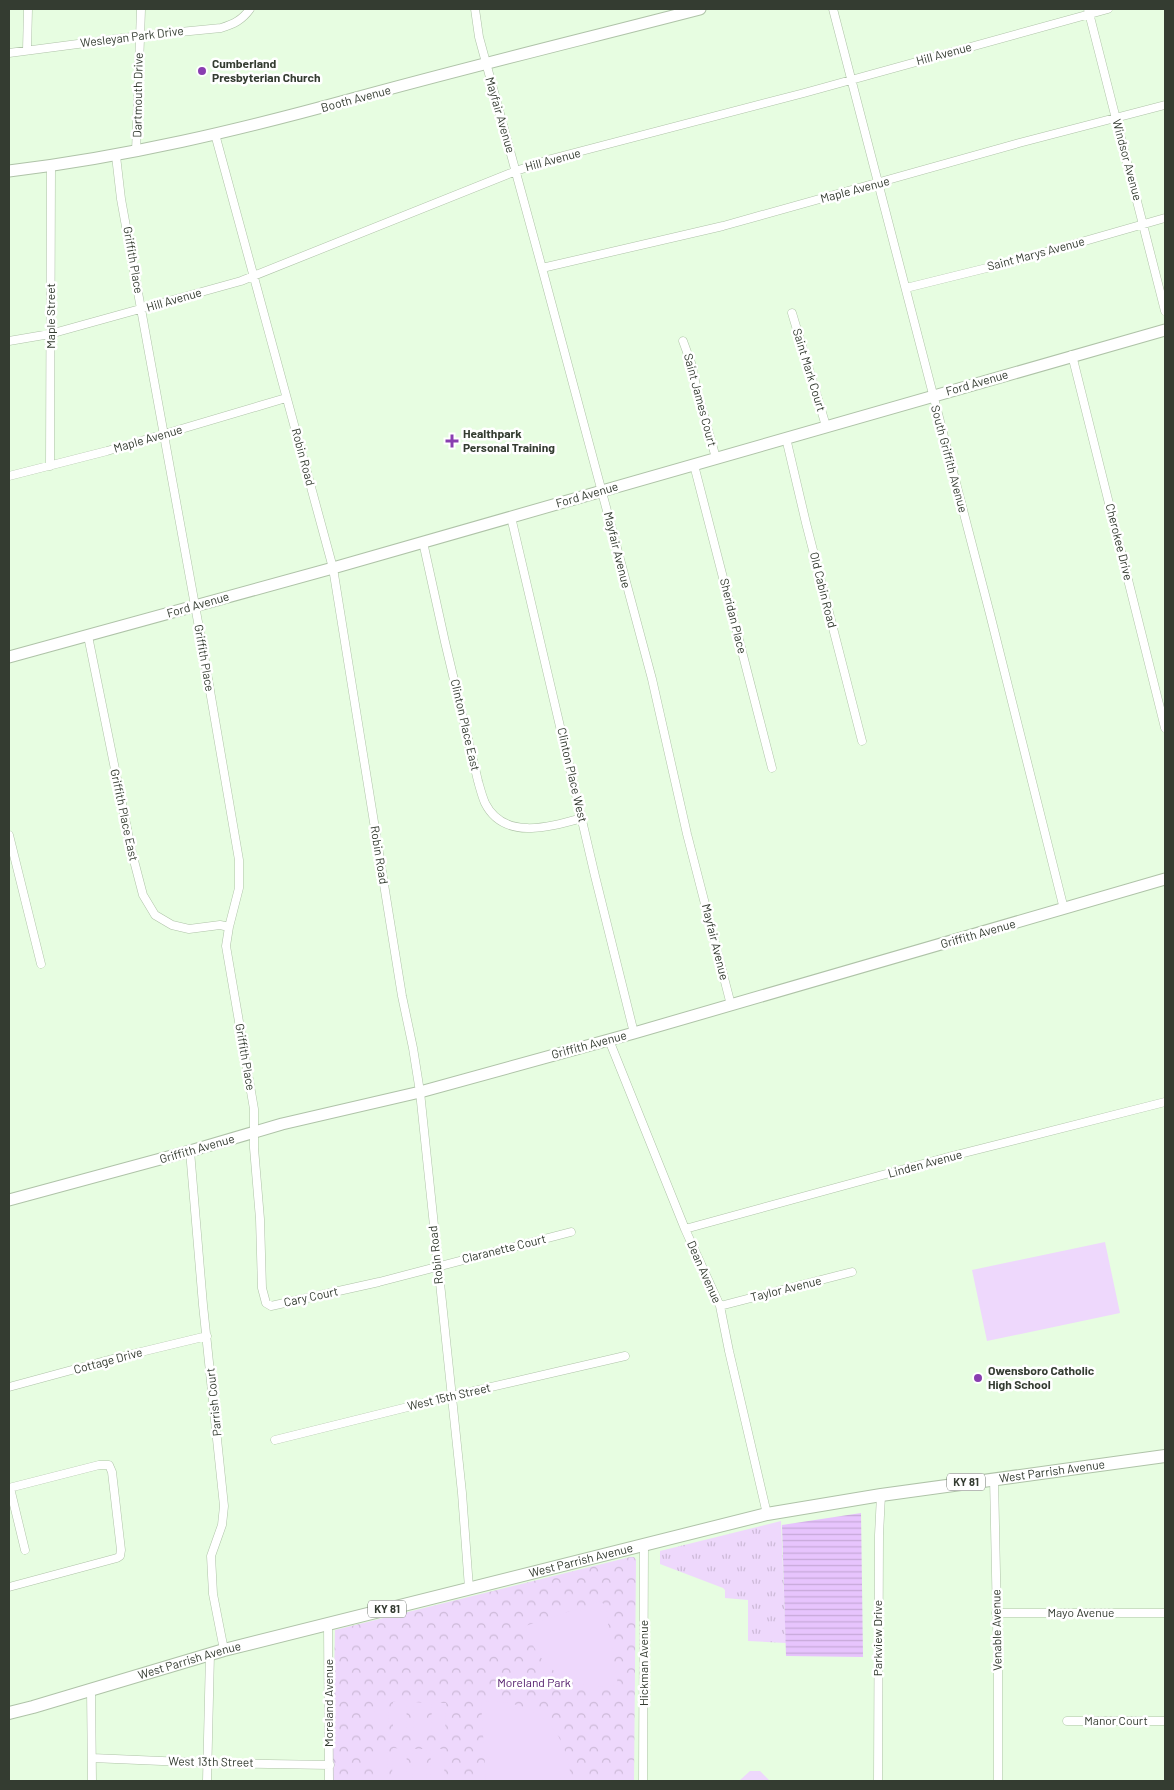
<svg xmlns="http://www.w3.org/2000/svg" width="1174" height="1790" viewBox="0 0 1174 1790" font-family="Barlow,sans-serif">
<defs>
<pattern id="grass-tufts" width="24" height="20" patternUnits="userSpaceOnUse" patternTransform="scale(1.25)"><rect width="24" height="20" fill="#eed8fc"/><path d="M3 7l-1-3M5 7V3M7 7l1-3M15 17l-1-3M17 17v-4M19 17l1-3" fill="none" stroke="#cdbad8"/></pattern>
<pattern id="park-crowns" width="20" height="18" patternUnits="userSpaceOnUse" patternTransform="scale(1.25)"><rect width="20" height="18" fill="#eed8fc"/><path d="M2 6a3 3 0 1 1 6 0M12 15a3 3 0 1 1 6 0" fill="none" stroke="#cdbad8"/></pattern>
<pattern id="water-rules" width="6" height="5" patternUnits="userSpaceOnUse" patternTransform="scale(1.25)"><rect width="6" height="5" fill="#e7c4fd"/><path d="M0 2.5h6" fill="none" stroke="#c7a9d9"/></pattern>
</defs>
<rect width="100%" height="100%" fill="#e7fde1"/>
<!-- grass -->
<path fill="url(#grass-tufts)" d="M781 1521 786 1643 748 1641V1600L725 1598V1590L723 1588 660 1564V1551Z"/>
<!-- park -->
<path fill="url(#park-crowns)" d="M630 1557H634L636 1560 634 1781H332L335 1630Z"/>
<!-- garden -->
<path fill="#eed8fc" d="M1105 1242 1120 1313 987 1341 972 1270Z
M600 1601 605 1605 618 1685C571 1692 539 1670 525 1626Z
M494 1701C542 1705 565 1730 571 1777L532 1781H486L481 1702Z
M375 1702H389L388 1732 374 1731Z
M393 1702H407L406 1732H393Z
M414 1702 427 1703V1733L413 1732Z
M432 1703H446L445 1733H431Z
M374 1748H388L387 1778H374Z
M393 1748 407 1749 406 1778H392Z
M413 1749H427L426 1779H412Z
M431 1749H445L444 1779H430Z
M750 1771H760L770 1781H739Z"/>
<!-- water -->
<path fill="url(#water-rules)" d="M861 1513 863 1657 786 1656 782 1525Z"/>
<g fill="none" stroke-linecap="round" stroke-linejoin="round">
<defs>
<path id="street" d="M475 9 479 37 542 268 652 679 687 834 731 1005
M833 9 990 614 1064 909
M1088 9 1165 311
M27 50 28 9
M9 53 139 36 221 28C234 24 242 20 250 9
M215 134 333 568 402 996 413 1048 420 1092 462 1493 469 1588
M136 152 141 9
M116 156 121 199 202 644 239 860V888L229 927 226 946 254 1109V1148L260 1219 262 1288 266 1303 271 1306 379 1282 571 1232
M542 268 723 226 1019 143 1165 105
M906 288 1015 261 1165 218
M792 313 826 426
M9 341 50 334 241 281 516 171 551 159 804 93 1108 9
M683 341 691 363 698 395 716 458
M1072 355 1165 728
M786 438 806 523 862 741
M694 465 772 768
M50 466 51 166
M9 476 107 451 286 398
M511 517 595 876 634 1033
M423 542 445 642 478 781C480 788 482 796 485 803 504 841 550 827 582 818
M88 636 132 853 143 895 155 915 172 925 189 929 220 925 229 927
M9 835 41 964
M609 1040 685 1229 720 1306 729 1351 767 1514
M190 1151 203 1305 224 1506 222 1525 211 1556 213 1594 224 1650
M685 1229 952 1156 1165 1102
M720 1306 852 1272
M9 1387 116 1358 207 1336
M275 1440 452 1396 625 1356
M994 1478 998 1669V1781
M9 1488 99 1465H109L112 1472 121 1550 120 1556 117 1558 9 1587
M10 1488 25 1550
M996 1613H1165
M328 1624 329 1781
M91 1689 92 1781
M1067 1721H1165
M92 1758 208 1763 330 1765
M207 1781 210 1654
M643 1781 644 1544
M878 1781 879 1535 881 1495"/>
<path id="secondary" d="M9 171C126 157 239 130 352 99 468 67 584 39 700 9
M9 657 333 568 1165 330
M9 1200 190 1151 282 1124 420 1092 634 1033 1165 879"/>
<g id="primary">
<path id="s1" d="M9 1713 33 1707 224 1650 767 1514 881 1495 1165 1456"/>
</g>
</defs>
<!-- street casing -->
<use href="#street" stroke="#afc3a8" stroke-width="9"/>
<!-- secondary casing -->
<use href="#secondary" stroke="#afc3a8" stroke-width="13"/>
<!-- primary casing -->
<use href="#primary" stroke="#afc3a8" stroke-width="14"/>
<!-- street -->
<use href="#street" stroke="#fff" stroke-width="8"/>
<!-- secondary -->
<use href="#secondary" stroke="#fff" stroke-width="11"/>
<!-- primary -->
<use href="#primary" stroke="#fff" stroke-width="12"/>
</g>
<!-- markers -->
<g fill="#893eb0" stroke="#fff" stroke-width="2">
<circle cx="202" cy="71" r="5"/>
<path d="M449.5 433.5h5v5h5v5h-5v5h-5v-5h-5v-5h5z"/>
<circle cx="978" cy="1378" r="5"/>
</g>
<g text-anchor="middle" stroke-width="5" stroke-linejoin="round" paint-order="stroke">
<!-- shield labels -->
<g fill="#fff" stroke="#71766f" stroke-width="1">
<rect x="947" y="1473.5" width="38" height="17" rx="4"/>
<rect x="368" y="1600.5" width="38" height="17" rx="4"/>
</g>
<g font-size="11" font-weight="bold" fill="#343c31">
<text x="966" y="1486">KY 81</text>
<text x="387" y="1613">KY 81</text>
</g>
<!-- street labels -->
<g font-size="12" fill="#343c31" stroke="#fff">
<text transform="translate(132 37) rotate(-7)" y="4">Wesleyan Park Drive</text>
<text transform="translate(944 54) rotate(-15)" y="4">Hill Avenue</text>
<text transform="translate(138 95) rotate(-89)" y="4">Dartmouth Drive</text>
<text transform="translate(356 99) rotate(-15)" y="4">Booth Avenue</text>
<text transform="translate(500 115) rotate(74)" y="4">Mayfair Avenue</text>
<text transform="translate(553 160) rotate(-15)" y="4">Hill Avenue</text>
<text transform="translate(1127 160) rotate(75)" y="4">Windsor Avenue</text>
<text transform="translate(855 190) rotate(-15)" y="4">Maple Avenue</text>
<text transform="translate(1036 254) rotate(-15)" y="4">Saint Marys Avenue</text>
<text transform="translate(133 260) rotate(80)" y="4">Griffith Place</text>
<text transform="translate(174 300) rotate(-16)" y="4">Hill Avenue</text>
<text transform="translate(51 316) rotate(-90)" y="4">Maple Street</text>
<text transform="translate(809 370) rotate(73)" y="4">Saint Mark Court</text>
<text transform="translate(977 383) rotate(-16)" y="4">Ford Avenue</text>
<text transform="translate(700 400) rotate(75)" y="4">Saint James Court</text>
<text transform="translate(148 439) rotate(-16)" y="4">Maple Avenue</text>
<text transform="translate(303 457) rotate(75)" y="4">Robin Road</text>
<text transform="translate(949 459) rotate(75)" y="4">South Griffith Avenue</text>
<text transform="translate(587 495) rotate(-16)" y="4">Ford Avenue</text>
<text transform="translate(1119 542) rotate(76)" y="4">Cherokee Drive</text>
<text transform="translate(617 550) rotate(76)" y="4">Mayfair Avenue</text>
<text transform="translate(823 590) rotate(76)" y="4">Old Cabin Road</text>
<text transform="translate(198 605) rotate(-16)" y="4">Ford Avenue</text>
<text transform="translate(733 616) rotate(76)" y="4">Sheridan Place</text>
<text transform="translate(204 658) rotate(80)" y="4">Griffith Place</text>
<text transform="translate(465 725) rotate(77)" y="4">Clinton Place East</text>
<text transform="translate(572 775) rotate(77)" y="4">Clinton Place West</text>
<text transform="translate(124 815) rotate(78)" y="4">Griffith Place East</text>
<text transform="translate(379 855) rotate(81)" y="4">Robin Road</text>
<text transform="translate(978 934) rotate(-16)" y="4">Griffith Avenue</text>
<text transform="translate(715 942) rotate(76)" y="4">Mayfair Avenue</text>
<text transform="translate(589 1045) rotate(-15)" y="4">Griffith Avenue</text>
<text transform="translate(245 1057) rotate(80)" y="4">Griffith Place</text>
<text transform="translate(197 1149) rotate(-16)" y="4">Griffith Avenue</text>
<text transform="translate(925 1164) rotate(-15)" y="4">Linden Avenue</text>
<text transform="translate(504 1249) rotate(-14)" y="4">Claranette Court</text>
<text transform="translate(436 1255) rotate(-96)" y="4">Robin Road</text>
<text transform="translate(704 1272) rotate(66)" y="4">Dean Avenue</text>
<text transform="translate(786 1289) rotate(-14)" y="4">Taylor Avenue</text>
<text transform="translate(311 1297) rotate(-12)" y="4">Cary Court</text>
<text transform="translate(108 1361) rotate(-15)" y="4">Cottage Drive</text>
<text transform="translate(449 1397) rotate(-13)" y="4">West 15th Street</text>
<text transform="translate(214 1402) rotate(-96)" y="4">Parrish Court</text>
<text dy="4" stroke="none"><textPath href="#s1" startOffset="1072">West Parrish Avenue</textPath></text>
<text dy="4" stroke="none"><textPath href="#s1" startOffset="592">West Parrish Avenue</textPath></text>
<text x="1081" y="1617">Mayo Avenue</text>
<text transform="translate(997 1630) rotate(-91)" y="4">Venable Avenue</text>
<text transform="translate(878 1638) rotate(-90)" y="4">Parkview Drive</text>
<text dy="4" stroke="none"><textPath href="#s1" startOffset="188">West Parrish Avenue</textPath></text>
<text transform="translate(644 1663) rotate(-90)" y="4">Hickman Avenue</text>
<text transform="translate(329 1703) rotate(-90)" y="4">Moreland Avenue</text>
<text x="1116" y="1725">Manor Court</text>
<text transform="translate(211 1762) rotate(1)" y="4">West 13th Street</text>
</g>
<!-- poi labels -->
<g font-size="12" font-weight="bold" fill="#343c31" stroke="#fff" text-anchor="start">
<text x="212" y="68">Cumberland<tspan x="212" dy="14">Presbyterian Church</tspan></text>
<text x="463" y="438">Healthpark<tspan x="463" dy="14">Personal Training</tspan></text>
<text x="988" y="1375">Owensboro Catholic<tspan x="988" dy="14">High School</tspan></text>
</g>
<!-- park labels -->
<g font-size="12" fill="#4d1667" stroke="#fff">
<text x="534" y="1687">Moreland Park</text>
</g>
</g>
<!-- border -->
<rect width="1174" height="1790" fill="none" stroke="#343c31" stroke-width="20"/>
</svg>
